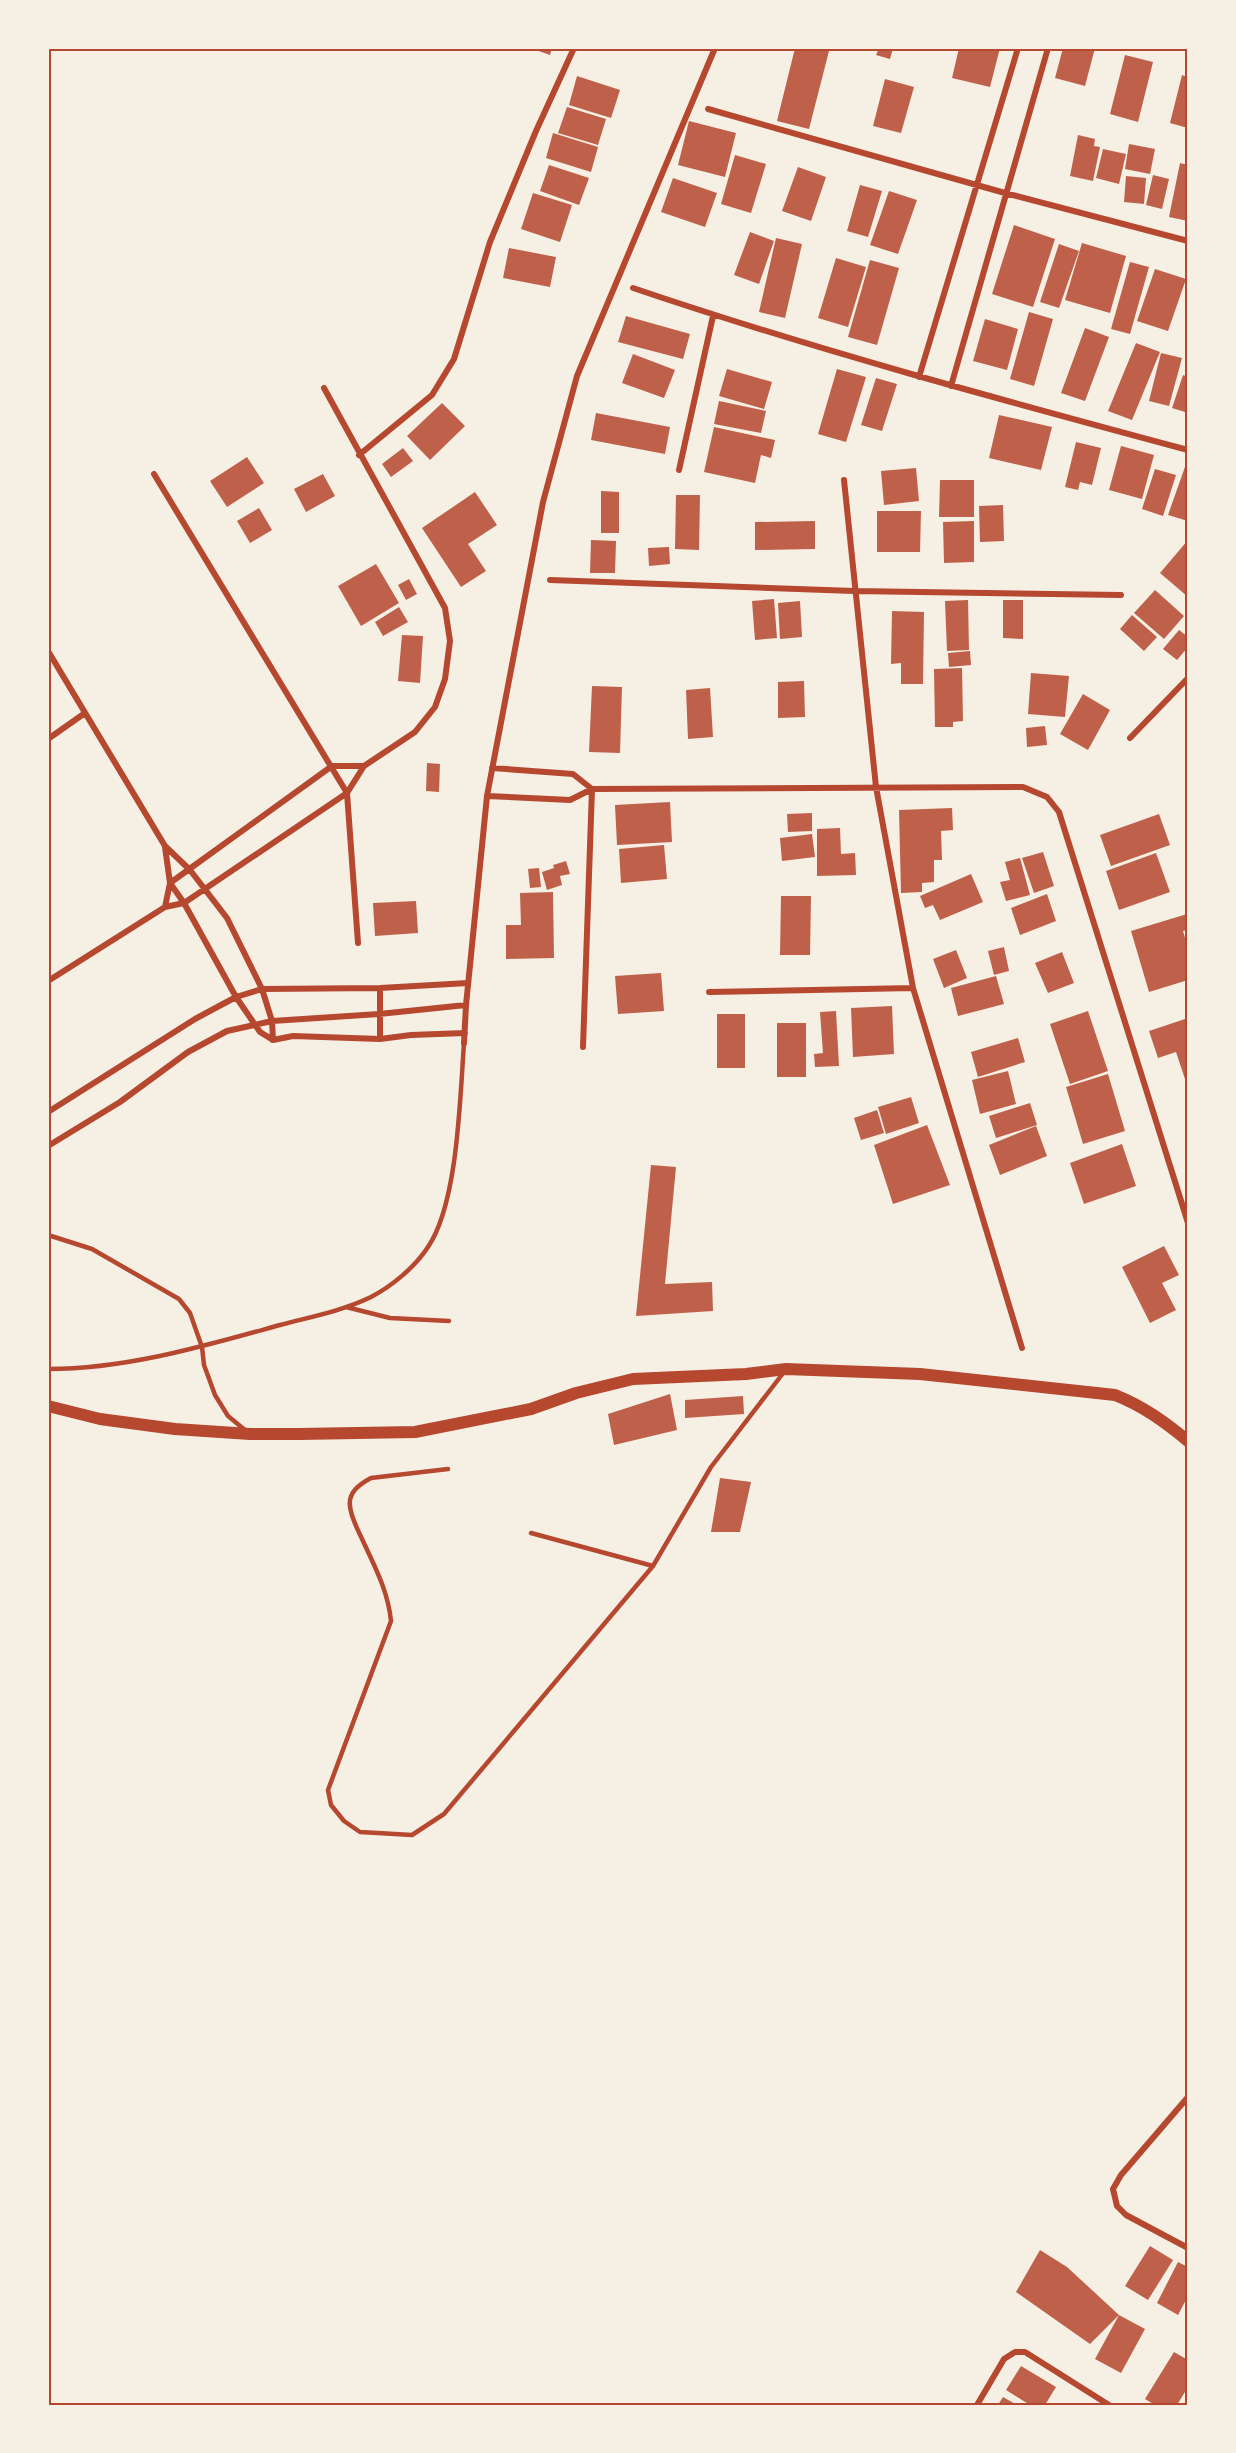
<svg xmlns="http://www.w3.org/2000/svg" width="1236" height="2453" viewBox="0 0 1236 2453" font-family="'Roboto Condensed',sans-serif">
<rect width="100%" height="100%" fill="#f6efe4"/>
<!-- building -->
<path fill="#bf614a" d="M530 48H552L550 55Z
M795 48H816L829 51 809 129 777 121Z
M879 48H893L890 59 876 55Z
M959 48H1000L990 87 952 78Z
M1063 48H1095L1085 86 1055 78Z
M1125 55 1153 62 1138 122 1110 114Z
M1182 75 1188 77V128L1170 123Z
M577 76 620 90 611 118 569 105Z
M885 79 914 87 901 133 873 126Z
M567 107 606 119 598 145 558 133Z
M689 121 736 133 725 177 678 165Z
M553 133 598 147 591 172 546 158Z
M1078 135 1095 139 1094 146 1100 147 1093 181 1070 176Z
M1129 144 1155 149 1150 174 1125 169Z
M1103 149 1126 154 1119 184 1096 178Z
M735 155 766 164 751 213 721 204Z
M1180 163 1188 165V221L1169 217Z
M549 165 589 178 579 205 540 191Z
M798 167 826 177 811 221 782 211Z
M1153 175 1169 179 1162 209 1146 205Z
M1126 176 1146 178 1144 204 1124 202Z
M673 178 717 193 705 227 661 212Z
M860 185 882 191 868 237 847 231Z
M889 191 917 200 898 254 870 245Z
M533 193 572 205 560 242 521 229Z
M1014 225 1055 239 1033 307 992 294Z
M750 232 774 241 759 284 734 275Z
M776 238 802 244 785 318 759 312Z
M1082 243 1126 256 1110 313 1065 300Z
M1059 244 1079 251 1059 308 1040 302Z
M509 248 556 257 550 287 503 278Z
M836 258 866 267 848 327 818 318Z
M870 260 899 268 877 345 848 337Z
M1130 262 1149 267 1130 334 1111 329Z
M1155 269 1186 279 1168 331 1137 321Z
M1029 312 1053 319 1034 386 1010 379Z
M626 316 690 334 683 359 618 342Z
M985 319 1018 329 1007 370 973 361Z
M1085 328 1109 337 1085 401 1061 393Z
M1136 343 1160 352 1132 420 1108 411Z
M1161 353 1182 358 1169 406 1149 401Z
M633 354 675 370 664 398 622 383Z
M727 369 772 382 764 409 719 396Z
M837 369 866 377 846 442 818 434Z
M1183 375 1188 377V403L1185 412 1172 408Z
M876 378 897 384 882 431 861 425Z
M719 401 766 411 761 433 714 424Z
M442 403 465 426 430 460 407 436Z
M596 413 670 427 665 454 591 440Z
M999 415 1052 427 1041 470 989 458Z
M714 427 775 440 771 458 761 455 755 483 704 472Z
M1076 442 1101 448 1092 485 1080 482 1078 490 1065 487Z
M1121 446 1154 455 1142 499 1109 490Z
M403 448 413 461 391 477 382 464Z
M247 457 264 483 227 507 210 481Z
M1186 464 1188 465V521L1168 515Z
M916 468 919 501 884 505 881 471Z
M1155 469 1176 475 1163 516 1142 509Z
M323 474 335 496 306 512 294 489Z
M940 480H974V517H939Z
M601 491 619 492V533H601Z
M475 492 497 525 468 544 486 571 461 587 422 528Z
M676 495H700L699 550 675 549Z
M1003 505 1004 541 980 542 979 506Z
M259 508 272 530 250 543 237 521Z
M877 511H921L920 552H877Z
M815 521V549L755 550V522Z
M974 521V562L944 563 943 522Z
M591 540 616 541 615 573H590Z
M1188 540V597L1160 573Z
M669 547 670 564 649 566 648 548Z
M376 564 399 603 361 626 338 586Z
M409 579 417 594 406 600 398 585Z
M1155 590 1184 616 1164 639 1134 613Z
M774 599 777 638 755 640 752 601Z
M968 600 969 650 947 651 945 601Z
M1003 600H1023V639L1003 638Z
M800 601 802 637 780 639 778 603Z
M399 607 408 622 383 636 375 622Z
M892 611 924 612 923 684H901V663L891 664Z
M1132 615 1157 637 1144 651 1120 629Z
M1179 630 1188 637V647L1177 660 1163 649Z
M402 635 423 636 420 683 398 681Z
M970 651 971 665 949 667 948 653Z
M962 668 963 721 953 722V727H935L934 669Z
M1031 673 1069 676 1065 717 1028 714Z
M804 681 805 717 778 718V682Z
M592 686 622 687 620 753 589 752Z
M710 688 713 737 688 739 686 690Z
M1083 694 1110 710 1088 750 1060 734Z
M1045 726 1047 745 1027 747 1026 728Z
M427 763 440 764 439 792 426 791Z
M670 802 672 842 617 845 615 805Z
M952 808 953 830 941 831 942 860H934V882L922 883V892L901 893 899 810Z
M812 813V831L788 832 787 814Z
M1159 814 1170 845 1111 866 1100 835Z
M840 828 841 854 855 853 856 875 817 876V829Z
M812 834 815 857 782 861 780 838Z
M664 845 667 879 621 883 619 849Z
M1043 852 1054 886 1034 893 1022 858Z
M1156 853 1170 892 1119 910 1106 871Z
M1020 858 1030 895 1006 901 1000 882 1010 880 1005 862Z
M566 861 570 874 560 876 562 885 547 890 542 872 554 868 553 865Z
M539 868 541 887 530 888 528 869Z
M971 874 983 902 940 920 933 905 925 908 920 896Z
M553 892 554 958 506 959V925H521L520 893Z
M1047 894 1056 921 1020 935 1011 908Z
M781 896H811L810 955H780Z
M416 901 418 933 375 936 373 903Z
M1187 914 1188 930 1183 931 1188 948V980L1149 992 1131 931Z
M1004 947 1009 971 994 975 988 951Z
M956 950 967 978 944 988 933 959Z
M1062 952 1074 983 1048 993 1035 963Z
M661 973 664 1011 618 1014 615 976Z
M996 976 1004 1004 958 1016 951 988Z
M892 1006 894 1054 853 1057 851 1008Z
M836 1011 839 1066 815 1067 814 1054 823 1053 820 1012Z
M1088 1011 1108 1071 1070 1084 1050 1024Z
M717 1014H745V1068H717Z
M1188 1018V1078L1185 1079 1176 1052 1158 1058 1149 1031Z
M777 1023H806V1077H777Z
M1018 1038 1025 1062 978 1077 971 1052Z
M1008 1071 1016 1104 980 1114 972 1080Z
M1108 1074 1125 1131 1083 1144 1066 1087Z
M911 1097 919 1123 886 1134 878 1107Z
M1030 1103 1037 1125 996 1138 989 1116Z
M877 1110 884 1133 861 1140 854 1118Z
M927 1125 950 1185 893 1204 874 1145Z
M1036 1126 1047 1156 1000 1175 989 1145Z
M1122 1144 1136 1186 1084 1204 1070 1163Z
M651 1165 676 1167 665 1284 712 1282 713 1311 636 1316Z
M1164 1246 1179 1275 1162 1283 1176 1310 1150 1323 1122 1267Z
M670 1394 677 1430 614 1445 608 1414Z
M743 1396 744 1414 685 1418V1400Z
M720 1478 751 1482 740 1532H711Z
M1150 2246 1173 2260 1148 2300 1125 2286Z
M1040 2250 1067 2267 1119 2315 1145 2329 1121 2373 1095 2359 1119 2315 1090 2344 1016 2292Z
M1178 2262 1188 2267V2296L1178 2315 1157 2303Z
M1174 2352 1188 2360V2387L1177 2405H1155L1145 2399Z
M1021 2366 1056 2387 1045 2405H1030L1006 2390Z
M1003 2397 1017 2405H998Z"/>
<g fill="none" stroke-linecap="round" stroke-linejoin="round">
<!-- service -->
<path stroke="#b5482f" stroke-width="4.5" d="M48 1235 92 1249 179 1299 190 1313 202 1347 204 1365 215 1395 228 1416 245 1430
M346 1307 390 1318 449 1321
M48 1369C127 1369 204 1346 280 1325 310 1317 342 1311 371 1297 392 1286 415 1267 428 1247 458 1203 460 1097 464 1043
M448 1469 371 1478C360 1484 348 1492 350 1506 351 1518 358 1530 363 1541 375 1567 388 1591 391 1621L328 1790 331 1805 344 1821 360 1832 412 1835 444 1814 653 1566 711 1467 784 1372
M531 1533 653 1566"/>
<!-- minor -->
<path stroke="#b5482f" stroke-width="6" d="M708 109 1005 193 1188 241
M633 288C816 350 1002 400 1188 450
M919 377 1018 48
M951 386 1048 48
M359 455 432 395 454 359 490 242 536 131 574 48
M679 470 713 316
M154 474 347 793 358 943
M844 480 876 787 913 988 1022 1348
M550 580 854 591 1121 595
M48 651 165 846 190 870 227 918 262 989 272 1021 273 1040
M1130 738 1188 678
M48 739 85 713
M492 768 573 774 592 789
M487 796 570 800 592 789 1023 787 1047 797 1059 812 1188 1223
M165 847 170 883 184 903 236 997 260 1032 273 1040 293 1036 380 1039 411 1035 465 1033
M165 907 170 883 332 766H364
M48 981 165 907 184 903 347 793 364 766 415 732 435 707 445 679 450 641 445 608 324 388
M380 988V1039
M709 992 913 988
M464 1043 466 1005 487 796 543 502 577 376 715 48
M583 1047 592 789
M48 1112 195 1019 236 997 262 989 380 988 468 983
M48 1146 120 1102 188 1052 227 1031 272 1021 379 1014 466 1005
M1188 2097 1121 2175 1113 2189 1117 2206 1126 2215 1188 2248
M977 2405 1004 2359 1015 2352H1025L1109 2405"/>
<!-- secondary -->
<path stroke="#b5482f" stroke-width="12" d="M48 1406 100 1419 175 1429 250 1434H299L415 1432 531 1409 576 1393 633 1379 746 1374 786 1369 920 1374 1115 1395C1143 1406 1165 1422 1188 1441"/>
</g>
<!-- border -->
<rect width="1236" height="2453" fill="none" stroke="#f6efe4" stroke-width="99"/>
<rect x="50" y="50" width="1136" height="2354" fill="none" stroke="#b5482f" stroke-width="2"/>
</svg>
